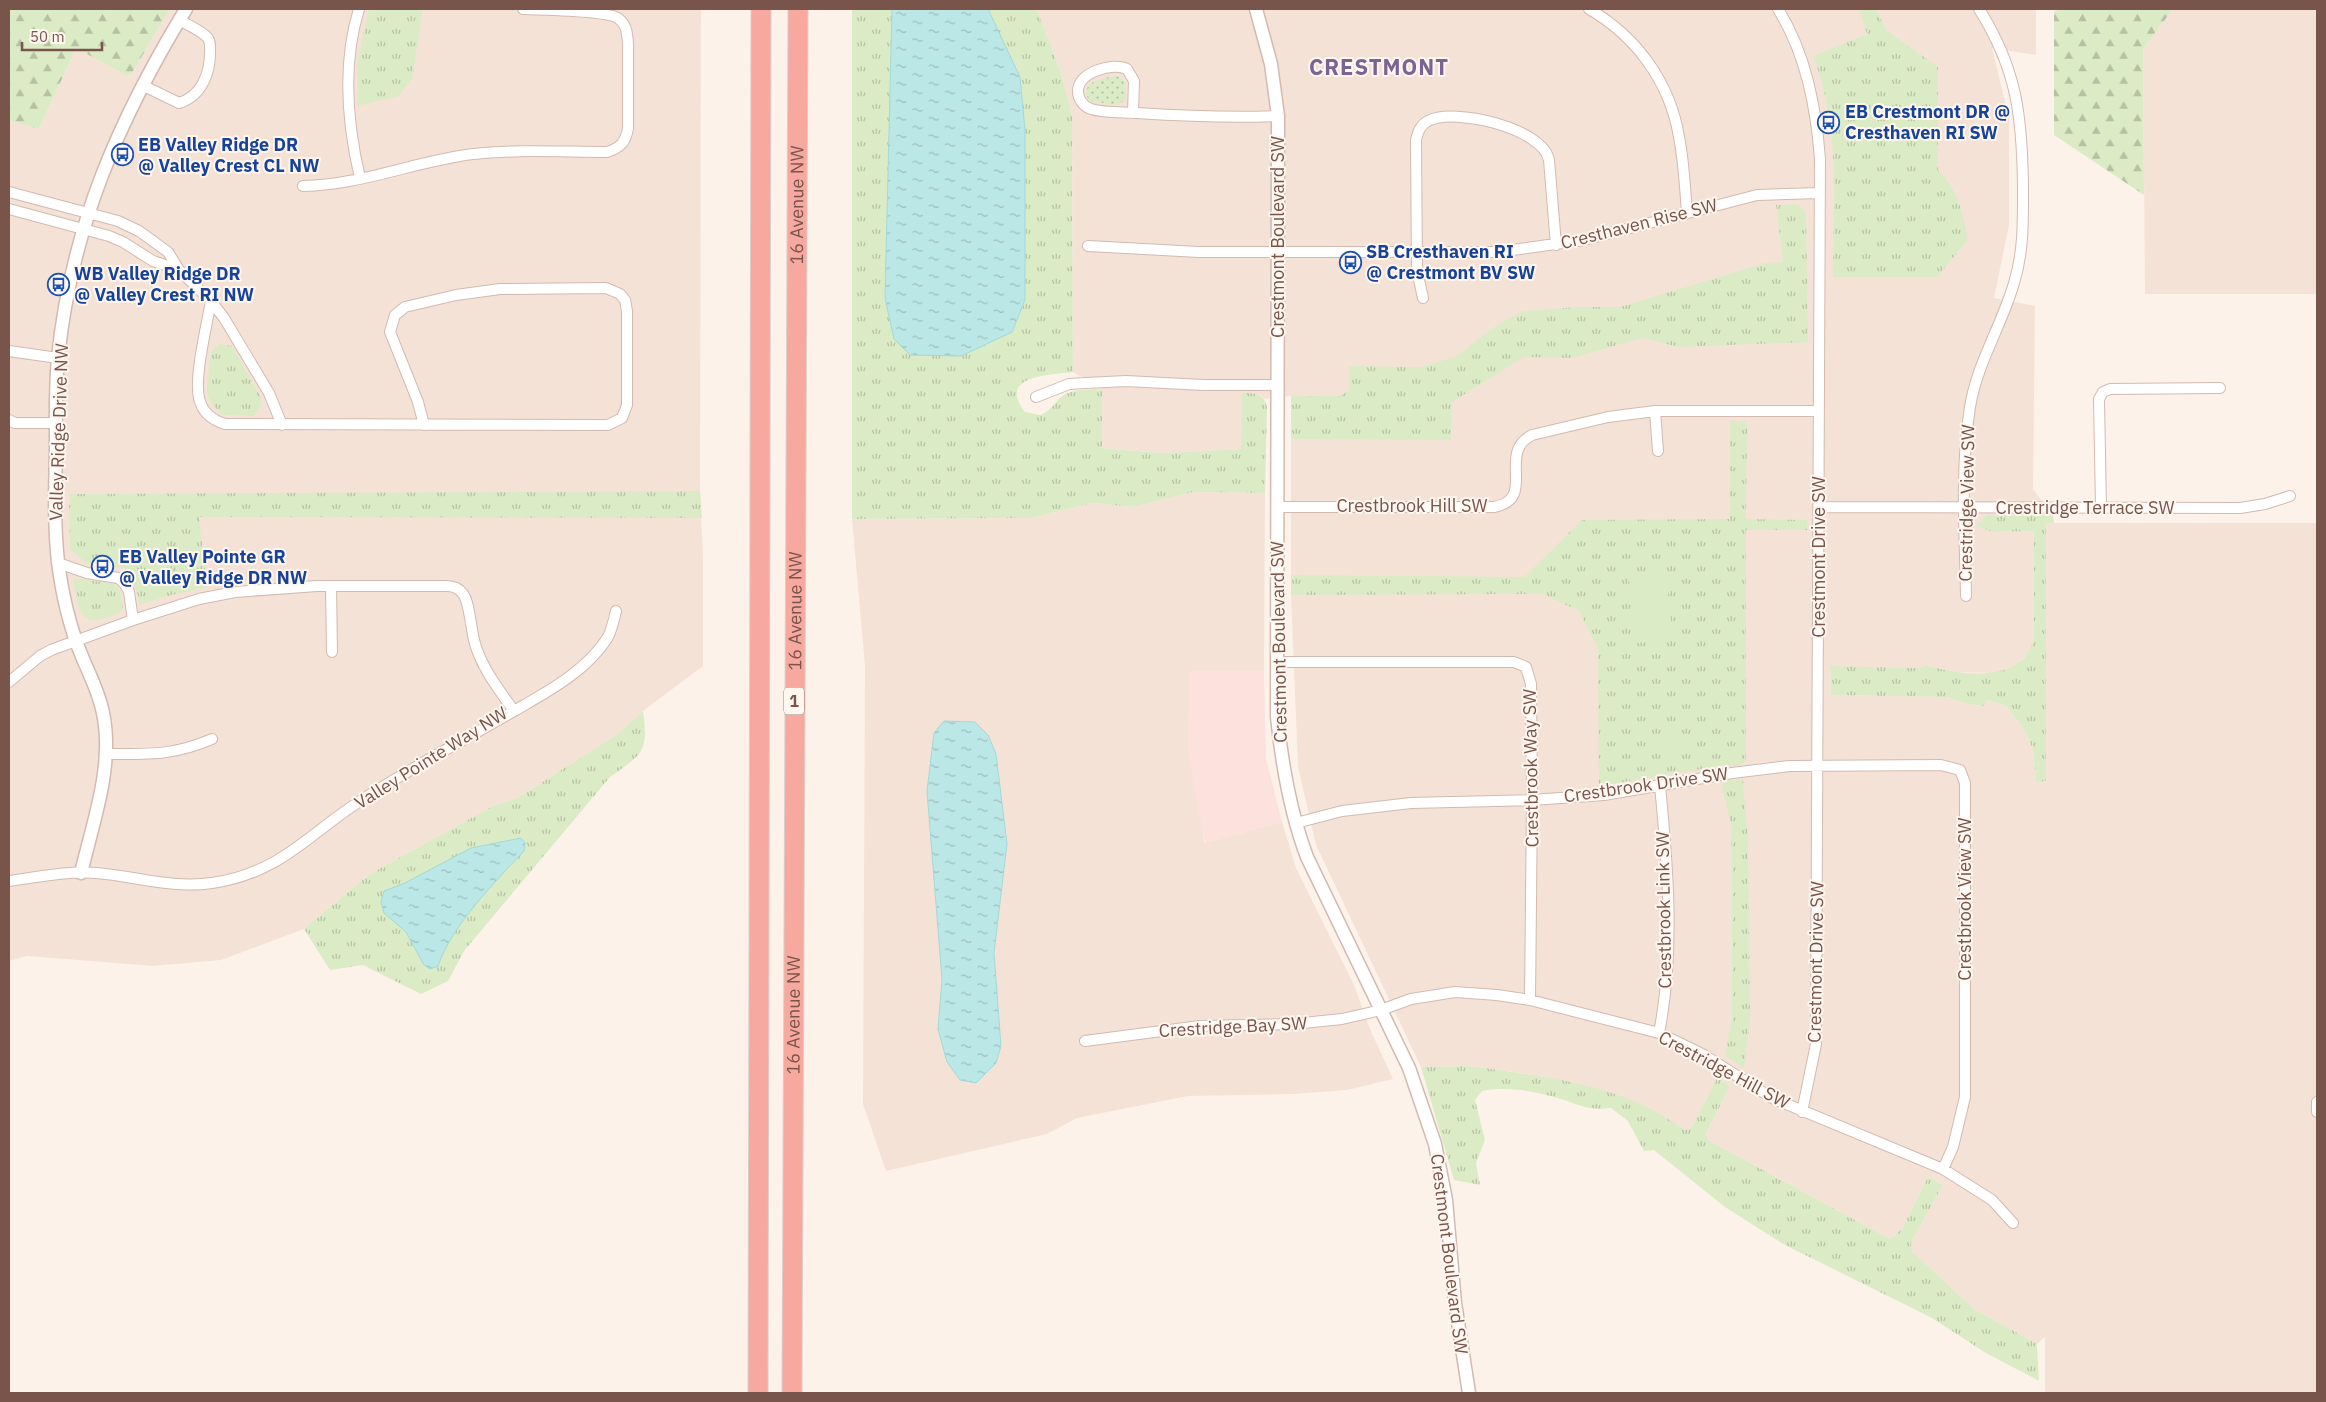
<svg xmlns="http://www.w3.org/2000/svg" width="2326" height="1402" viewBox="0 0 2326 1402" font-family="'IBM Plex Sans',sans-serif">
<defs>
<pattern id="grass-dots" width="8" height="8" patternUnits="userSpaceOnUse" patternTransform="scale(1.25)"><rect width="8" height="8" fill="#dbebc6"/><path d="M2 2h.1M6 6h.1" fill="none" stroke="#b6c1a3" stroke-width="1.8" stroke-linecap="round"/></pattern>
<pattern id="forest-firs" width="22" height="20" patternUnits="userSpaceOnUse" patternTransform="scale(1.25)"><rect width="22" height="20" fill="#dbebc6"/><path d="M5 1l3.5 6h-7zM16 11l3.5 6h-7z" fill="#b6c1a3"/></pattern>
<pattern id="park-tufts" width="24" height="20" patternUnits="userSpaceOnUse" patternTransform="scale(1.25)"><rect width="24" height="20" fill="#dbebc6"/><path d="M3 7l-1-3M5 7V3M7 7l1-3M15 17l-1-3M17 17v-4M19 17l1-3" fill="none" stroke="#b6c1a3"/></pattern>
<pattern id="water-ripples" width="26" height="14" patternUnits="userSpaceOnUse" patternTransform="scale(1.25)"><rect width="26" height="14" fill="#bce7e7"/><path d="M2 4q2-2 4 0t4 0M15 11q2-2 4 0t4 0" fill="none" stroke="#9ebebd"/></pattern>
</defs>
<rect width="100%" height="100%" fill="#fdf2e9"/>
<!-- residential -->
<path fill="#f5e2d7" d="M170 9H701L700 491 703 558V666L643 711 619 733 519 797 491 807 368 875 304 929 221 960 153 966 27 956 9 961V120L39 129 76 48 127 76 132 73Z
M1037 9H2036V55L1992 48 2009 118V225L1994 298 2035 306 2033 489 2053 516 1988 515 1994 532 2034 531V639L2031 650 2016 665 1995 673 1948 672 1926 665 1918 668 1830 667 1831 695 1946 697 1967 704 1984 706 1987 700 2006 706 2024 729 2033 749 2036 781H2046V523H2317V1393H2045V1337L2037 1344 1974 1309 1912 1251 1911 1242 1943 1185 1928 1177 1902 1229 1890 1239 1708 1140 1706 1133 1730 1086 1717 1078 1692 1127 1686 1130 1642 1105 1581 1085 1528 1074 1470 1066 1421 1067 1316 845 1298 767 1291 595V396L1265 399 1260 395 1242 449 1162 453 1102 448V389L1073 372 1072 116 1062 76Z
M2173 9H2317V294H2145L2143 49Z
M1193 492 1265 493 1264 671H1189L1204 843 1282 822 1296 868 1354 985 1370 1029 1393 1079 1347 1090 1294 1094 1188 1096 1077 1118 1047 1134 886 1171 863 1104 865 666 852 519 1032 518 1092 503 1133 507Z"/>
<!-- commercial -->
<path fill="#fde1dc" d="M1189 671H1264L1266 758 1282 822 1205 843 1188 753Z"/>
<!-- grass -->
<path fill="url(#grass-dots)" d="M1114 76C1126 77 1128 89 1125 100L1118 105 1090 101 1086 95C1085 80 1103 79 1114 76Z"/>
<!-- forest -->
<path fill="url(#forest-firs)" d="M9 9H170L132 73 127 76 76 48 39 129 9 120Z
M2058 9H2173L2143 49 2144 195 2054 135V12Z"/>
<!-- park -->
<path fill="url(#park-tufts)" d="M369 9H423L412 79 399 96 357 106V63Z
M852 9H1037L1062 76 1072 116 1073 372C1051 375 996 375 1025 412L1040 415C1050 411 1053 405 1060 398 1071 388 1089 390 1102 389V448L1162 453 1241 449 1242 393C1255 393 1264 393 1267 407L1265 493 1193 492 1133 507 1092 503 1032 518 852 519Z
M1859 9H1876L1886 30 1938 67V170C1959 191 1962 211 1968 240L1937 277H1833C1833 203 1841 127 1813 56L1867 34Z
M1797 204 1806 212 1808 342 1679 347 1642 338 1572 358 1524 357 1452 402 1451 440 1291 439V396H1341L1349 390V366L1421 367 1455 357 1497 325 1523 311 1578 307H1620L1765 263 1783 262 1776 205Z
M220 344 232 346 261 398V406L253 416 222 415 211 403 207 393 210 355 214 348Z
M1730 421H1747L1746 519 1807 520V530H1746V761L1737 766H1720L1599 786 1598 649 1579 611 1543 594 1291 595V575L1524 577 1582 520 1730 519Z
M700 491 702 518 199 517 207 587 171 595 139 605C138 590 134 581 124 568L86 563 70 549 69 494Z
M1987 515 2053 516 2054 523H2046V781H2036L2033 749 2024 729 2006 706 1987 700 1984 706 1967 704 1946 697 1831 695 1830 666 1918 668 1926 665C1960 676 2024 684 2034 638V531L1994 532 1976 526Z
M73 578 114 584 120 591 123 609C118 615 110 616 102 619 77 627 76 596 73 578Z
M643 711C649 753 642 754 610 777L464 951 448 981 421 994 363 965 330 970 304 929 368 875 491 807 519 797 619 733Z
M1739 779 1743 781 1748 842 1750 1022 1744 1068 1725 1056 1732 1020V857L1731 824 1721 784 1724 781Z
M1470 1066C1528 1074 1589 1081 1643 1105 1658 1112 1672 1122 1686 1130L1692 1127 1717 1078 1730 1086 1706 1133 1708 1140 1890 1239 1902 1229 1928 1177 1943 1185 1911 1242 1912 1251 1974 1309 2037 1344 2039 1381 1986 1353 1932 1318 1783 1244 1725 1207 1654 1150 1644 1151 1628 1121 1611 1108C1588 1111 1580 1105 1558 1098 1534 1091 1507 1086 1482 1091L1475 1100 1485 1140 1476 1163 1480 1185 1454 1180 1421 1067Z"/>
<!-- pitch -->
<path fill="#dbebc6" d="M1666 575 1673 639 1636 643 1629 579Z
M1662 735 1679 737 1672 752 1665 754 1658 751 1654 738Z"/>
<!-- water -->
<path fill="url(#water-ripples)" stroke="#a2d9d9" d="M892 9H988L1020 77 1025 130V300L1012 332 961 356 910 355 894 339 885 298Z
M944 721 975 722 988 735 996 754 1007 844 994 953 1001 1046 996 1063 976 1083 960 1080 947 1062 938 1029 942 979 927 791 934 733Z
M521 838 525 843 524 851C495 882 452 925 438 966L430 969 424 965 406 932 384 913 381 902 384 891 405 883 471 848Z"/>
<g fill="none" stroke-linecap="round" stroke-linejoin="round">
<defs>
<path id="minor" d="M359 9C342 64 347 123 360 178
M1589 9C1636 36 1670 82 1679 137 1684 162 1685 188 1687 213
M1778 9C1806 54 1816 107 1820 159L1816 1044 1802 1112
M142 85 179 103C202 96 210 73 210 52 210 47 211 41 207 37 200 30 188 25 179 20
M1133 113 1134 81 1127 69C1113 62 1078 72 1078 91 1078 99 1083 106 1091 109 1104 113 1122 112 1137 113 1184 116 1231 118 1278 116
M303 186C361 185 416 161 473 154 517 149 563 152 607 152 620 148 626 142 628 128V43C627 34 627 25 619 19 609 10 541 10 523 9
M9 192 118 221 139 231 168 252 179 270 211 301 224 318 269 393 282 425
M9 209 109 236 123 242 153 261 179 270
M1088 246 1199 252H1498L1584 240 1757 195 1819 193
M1423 298 1417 271 1416 140C1418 132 1420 125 1428 121 1453 107 1543 128 1549 160L1556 245
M211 301C207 324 194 377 199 398 202 412 212 420 225 424L608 425 622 418 627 405V311L625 300 620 294 606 288 500 289 456 295 405 307 395 315 390 332 418 402 424 425
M9 351 58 358
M1036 397 1069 384 1086 383 1126 381 1203 385H1278
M1655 411 1658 451
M9 420 15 423H56
M1278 507H1494C1538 499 1496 453 1532 435L1608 417 1655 411H1819
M1819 507 2240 508 2265 504 2290 496
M2101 508 2099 399 2103 392 2110 389 2220 388
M58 563 87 573 118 578 125 584 129 592 133 620
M331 586 332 652
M1966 596C1965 533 1960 469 1970 407 1977 363 2002 325 2014 283 2024 251 2023 218 2023 185 2022 116 2017 69 1979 9
M1277 662H1514L1526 667 1531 684 1532 800 1530 1000
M9 682 40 656 51 650 133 620 199 599 235 592 317 586H446C452 586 459 588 463 594 470 602 471 634 476 647 484 671 500 691 514 711 462 741 409 769 360 801 306 836 280 873 212 883 172 889 135 876 96 873 66 871 38 877 9 881
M514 711C547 692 587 671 608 637 612 629 614 619 616 611
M106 754C149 754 172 756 212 739
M1296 823 1342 811 1411 803 1532 800 1604 795 1732 773 1789 766 1941 765 1960 770 1965 783V1097L1953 1147 1943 1169
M1659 1033C1675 952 1668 867 1660 786
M1085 1041 1200 1026 1293 1024 1342 1019 1381 1010 1411 999 1455 992 1497 995 1530 1000 1659 1033 1704 1055 1772 1098 1943 1169 1992 1200 2013 1223
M2317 1102V1112"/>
<path id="tertiary" d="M1256 9 1271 64 1278 116 1277 717C1282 765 1290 812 1307 857L1409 1068 1435 1144 1446 1200 1455 1303 1469 1393
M81 873C93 822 114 766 103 713 99 692 89 674 81 654 69 625 62 593 58 562 54 526 55 489 56 453 56 422 55 390 58 358 71 228 119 119 186 9"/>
<g id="motorway">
<path d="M758 1393 761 9"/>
<path id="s1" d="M792 1393 798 9"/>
</g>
</defs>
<!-- minor casing -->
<use href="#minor" stroke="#d2bab0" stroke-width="12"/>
<!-- tertiary casing -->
<use href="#tertiary" stroke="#d2bab0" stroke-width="15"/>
<!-- motorway casing -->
<use href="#motorway" stroke="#d9cfcd" stroke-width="21"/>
<!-- minor -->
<use href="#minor" stroke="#fff" stroke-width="10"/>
<!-- tertiary -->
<use href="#tertiary" stroke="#fff" stroke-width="12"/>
<!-- motorway -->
<use href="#motorway" stroke="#f7a99f" stroke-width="19"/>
</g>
<!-- icons -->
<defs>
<symbol id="bus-ring" viewBox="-11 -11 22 22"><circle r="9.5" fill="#fff6ef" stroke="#1a4fb4" stroke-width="1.5"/><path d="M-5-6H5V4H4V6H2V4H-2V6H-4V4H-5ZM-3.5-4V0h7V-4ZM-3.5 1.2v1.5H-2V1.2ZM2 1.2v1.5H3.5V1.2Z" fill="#1a4fb4"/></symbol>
</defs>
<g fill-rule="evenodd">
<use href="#bus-ring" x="1816" y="110" width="25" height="25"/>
<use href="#bus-ring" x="110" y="142" width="25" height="25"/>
<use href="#bus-ring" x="1338" y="250" width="25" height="25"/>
<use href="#bus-ring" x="46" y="272" width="25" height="25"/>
<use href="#bus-ring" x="90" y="554" width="25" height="25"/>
</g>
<g text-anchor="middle" stroke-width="4" stroke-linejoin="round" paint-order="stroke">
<!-- shield labels -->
<rect fill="#fff6ef" stroke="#a0857c" stroke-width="1" x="784" y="687.5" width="20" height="27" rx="4"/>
<g font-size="16" font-weight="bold" fill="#78544b">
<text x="794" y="707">1</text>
</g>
<!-- transit labels -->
<g font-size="18" font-weight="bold" fill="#164399" stroke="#fff6ef" text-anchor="start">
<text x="1845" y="118">EB Crestmont DR @<tspan x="1845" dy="21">Cresthaven RI SW</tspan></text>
<text x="138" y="151">EB Valley Ridge DR<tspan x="138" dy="21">@ Valley Crest CL NW</tspan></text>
<text x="1366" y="258">SB Cresthaven RI<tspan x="1366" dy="21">@ Crestmont BV SW</tspan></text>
<text x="74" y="280">WB Valley Ridge DR<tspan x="74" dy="21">@ Valley Crest RI NW</tspan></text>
<text x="119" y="563">EB Valley Pointe GR<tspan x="119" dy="21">@ Valley Ridge DR NW</tspan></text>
</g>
<!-- street labels -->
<g font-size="18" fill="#78544b" stroke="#fff6ef">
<text dy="6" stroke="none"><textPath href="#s1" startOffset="1188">16 Avenue NW</textPath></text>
<text transform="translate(1639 224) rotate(-14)" y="6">Cresthaven Rise SW</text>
<text transform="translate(1278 237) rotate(-90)" y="6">Crestmont Boulevard SW</text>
<text transform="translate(59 432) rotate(-88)" y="6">Valley Ridge Drive NW</text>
<text transform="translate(1967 503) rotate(-89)" y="6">Crestridge View SW</text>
<text x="1412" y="512">Crestbrook Hill SW</text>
<text x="2085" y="514">Crestridge Terrace SW</text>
<text transform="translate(1819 557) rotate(-90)" y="6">Crestmont Drive SW</text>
<text dy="6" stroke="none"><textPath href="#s1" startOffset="782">16 Avenue NW</textPath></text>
<text transform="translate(1279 642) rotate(-91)" y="6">Crestmont Boulevard SW</text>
<text transform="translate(431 758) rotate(-32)" y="6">Valley Pointe Way NW</text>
<text transform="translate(1531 768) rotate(-91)" y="6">Crestbrook Way SW</text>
<text transform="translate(1646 785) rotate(-8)" y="6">Crestbrook Drive SW</text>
<text transform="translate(1965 899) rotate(-90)" y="6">Crestbrook View SW</text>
<text transform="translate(1664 910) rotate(-91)" y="6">Crestbrook Link SW</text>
<text transform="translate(1816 962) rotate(-89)" y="6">Crestmont Drive SW</text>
<text dy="6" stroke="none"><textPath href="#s1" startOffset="378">16 Avenue NW</textPath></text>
<text transform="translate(1233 1027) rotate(-3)" y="6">Crestridge Bay SW</text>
<text transform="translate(1724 1070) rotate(28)" y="6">Crestridge Hill SW</text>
<text transform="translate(1449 1254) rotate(83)" y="6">Crestmont Boulevard SW</text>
</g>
<!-- district labels -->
<g font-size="22" font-weight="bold" letter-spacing="1" fill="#7b6494" stroke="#fff6ef">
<text x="1379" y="75">CRESTMONT</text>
</g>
</g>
<!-- border -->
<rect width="2326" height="1402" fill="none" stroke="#78544b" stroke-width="20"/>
<!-- scale -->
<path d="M22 42v8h80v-8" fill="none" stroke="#78544b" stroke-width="2.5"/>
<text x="30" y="42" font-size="15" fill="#78544b" stroke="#fff6ef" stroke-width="4" paint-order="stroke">50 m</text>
</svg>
